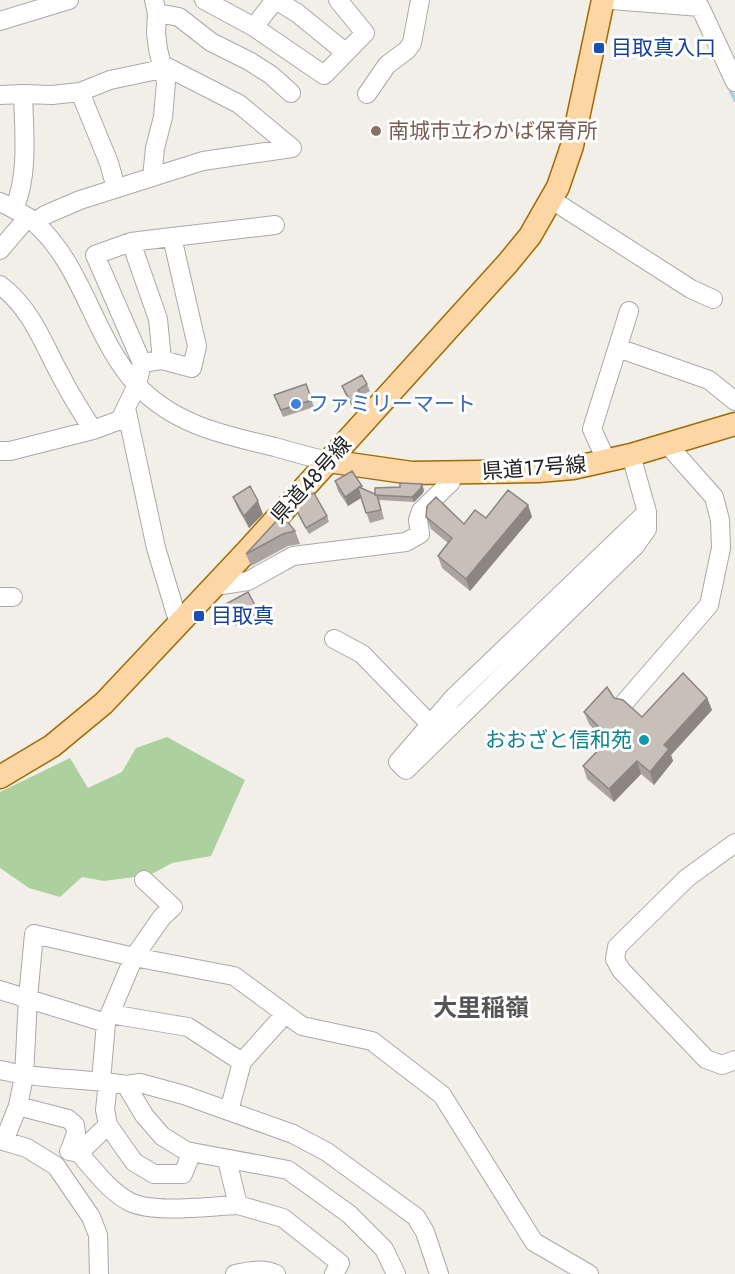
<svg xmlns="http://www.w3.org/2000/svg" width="735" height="1274" viewBox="0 0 735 1274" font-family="Jost,'Noto Sans JP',sans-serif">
<rect width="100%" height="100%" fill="#f2efe9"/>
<!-- forest -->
<path fill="#add19e" d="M167 737 245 780 211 856 172 863 150 875 104 881 82 877 60 897 29 888 0 868V792L70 758 88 788 122 772 136 748Z"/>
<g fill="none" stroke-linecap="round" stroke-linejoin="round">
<!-- stream -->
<path stroke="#aad3df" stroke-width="4" d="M729 87 735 100"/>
<defs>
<path id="minor" d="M204 0 254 27 324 75 365 33 338 0
M276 0 297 13 345 52
M612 0 700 7 735 82
M157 13 179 17 211 42 249 61 271 75 291 93
M0 21 69 0
M254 27 275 0
M161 64 239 104 292 148
M367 94 387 65 407 50 412 43 420 0
M0 95 23 94
M152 177 155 148 163 117 166 82 158 49 156 33 157 13 154 0
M116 188 109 163 80 92 110 80 162 69
M552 200 691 289 713 299
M0 202C12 208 25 214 35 223 84 267 93 337 136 384 174 425 224 435 275 447 292 452 310 457 328 461
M14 209C29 175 24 131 23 94L52 95 80 92
M35 222 45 215 80 200 203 161 292 148
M172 237 275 225
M131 242 172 237 197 346 192 368 162 360
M0 250 28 217
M0 285C32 309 43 344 62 378 71 396 82 413 93 430
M618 348 709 380 735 401
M126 408 156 548 179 624
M0 451H10L93 430 120 420 137 385 142 363 95 255 131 242 158 319 162 360 142 363
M631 455 647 512V529L635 546 406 770 398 762 453 698 647 512
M607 462 592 429 629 311
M215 586 248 581 293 556 406 542 420 534 418 520 421 511 451 482V472
M0 597H13
M334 639 362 654 430 724
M625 702 709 605 721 548 720 520 714 497 667 444
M735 843 687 878 617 947 615 959 621 970 706 1059 722 1065 735 1060
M0 990 106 1023
M110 1014 188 1027 242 1062
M0 1070C41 1080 84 1078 126 1085L144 1115 162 1136 186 1151 288 1170 349 1214 384 1249 396 1274
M101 1081 106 1023 134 957 234 976 302 1026 372 1041 442 1095 534 1242 589 1274
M108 1082 105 1110 108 1125 134 1162 154 1174H183L192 1152
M126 1085 140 1083 184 1095 293 1134 327 1152 416 1217 425 1232 439 1274
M18 1106 68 1119 75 1125 76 1133 70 1150
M229 1111 242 1062 285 1014
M0 1140 27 1148 56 1166 91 1217 98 1235 99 1274
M4 1141 18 1106 24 1076 28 998 34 934 134 957 162 917 173 907 144 880
M69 1151 79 1153 108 1125
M79 1153C94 1170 110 1192 130 1202 155 1214 209 1206 238 1205
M227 1160 238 1205 283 1218 340 1263 334 1274
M235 1274C248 1271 263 1268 276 1274"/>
<path id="major" d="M328 461 412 473 538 471 573 468 631 455 735 424
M0 777 52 746 104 703 248 550 507 264 530 236 558 187 572 146 603 0"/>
</defs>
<!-- minor casing -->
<use href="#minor" stroke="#a9a9a9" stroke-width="20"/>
<!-- major casing -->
<use href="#major" stroke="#a06b00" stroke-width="25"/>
<!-- minor -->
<use href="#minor" stroke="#fff" stroke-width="18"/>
<!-- major -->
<use href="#major" stroke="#fcd6a4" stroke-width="22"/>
</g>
<!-- wall -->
<path fill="#aba49e" d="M306 384 314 407 283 417 274 395Z
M367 384 370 391 361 396 363 402 354 410 344 392 342 386Z
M335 481 363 489 375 494 424 490 423 493 414 502 379 500 384 519 370 523 361 498 348 506 338 491Z
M233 497 263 514 249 528 238 509Z
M528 505 532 517 470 591 442 568 438 556 448 543 431 529 426 517 464 524Z
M296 509 327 516 329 522 309 534 298 515Z
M282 515 295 531 300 544 288 546 251 566 246 554Z
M224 605 256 607 258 614 235 626Z
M614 698 642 717 707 698 712 710 671 755 673 761 654 785 641 774 614 802 587 779 583 766 606 742 589 724 584 712Z"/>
<!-- shaded-wall -->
<path fill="#8b8681" d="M361 396 363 402 354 410 352 404Z
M422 484 424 490 423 493 414 502 412 497Z
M358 488 361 498 348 506 345 497Z
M258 501 263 514 249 528 244 516Z
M528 505 532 517 470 591 466 579Z
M707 698 712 710 671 755 673 761 654 785 650 772 664 745Z
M637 761 641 774 614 802 609 789Z"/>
<!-- building -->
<path fill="#c7bfb8" stroke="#8b8681" stroke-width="1.5" d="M362 375 367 384 358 390 361 396 352 404 342 386Z
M306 384 312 400 281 410 274 395Z
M352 471 362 486 359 487 377 495 381 510 366 513 358 488 345 497 335 481Z
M400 483 422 484 421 488 412 497 375 495V488L400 487Z
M250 486 258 501 244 516 233 497Z
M508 490 528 505 466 579 438 556 452 538 426 517 427 506 436 497 464 524 475 510 486 518Z
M314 493 327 516 306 528 296 509 306 497Z
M282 515 295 531 283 534 246 554Z
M248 592 256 607 232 620 224 605Z
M683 673 707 698 664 745 669 749 650 772 637 761 609 789 583 766 610 738 584 712 607 687 614 698 623 700 642 717Z"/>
<!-- markers -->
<g fill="#1a4fb4" stroke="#fff" stroke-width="2">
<rect x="593" y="42" width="12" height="12" rx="3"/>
<rect x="193" y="610" width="12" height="12" rx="3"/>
</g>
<circle fill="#8d6e63" stroke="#fff" stroke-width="2" cx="376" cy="131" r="6"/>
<circle fill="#3f7fe0" stroke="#fff" stroke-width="2" cx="296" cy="404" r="6"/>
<circle fill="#0f9aa8" stroke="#fff" stroke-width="2" cx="644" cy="740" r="6"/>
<g text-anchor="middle" stroke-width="6" stroke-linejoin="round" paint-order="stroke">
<!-- transit labels -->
<g font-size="21" fill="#164399" stroke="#fff" text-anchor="start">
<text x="611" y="55">目取真入口</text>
<text x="211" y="623">目取真</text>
</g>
<!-- education labels -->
<g font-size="21" fill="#785e54" stroke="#fff" text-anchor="start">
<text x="388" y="138">南城市立わかば保育所</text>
</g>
<!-- shop labels -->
<g font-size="21" fill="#366cbe" stroke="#fff" text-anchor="start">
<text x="308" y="411">ファミリーマート</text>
</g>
<!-- street labels -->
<g font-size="21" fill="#222" stroke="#fff">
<text transform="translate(534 468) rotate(-4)" y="7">県道17号線</text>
<text transform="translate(311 480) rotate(-48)" y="7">県道48号線</text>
</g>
<!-- culture labels -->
<g font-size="21" fill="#0d838f" stroke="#fff" text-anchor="end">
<text x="632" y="747">おおざと信和苑</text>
</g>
<!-- quarter labels -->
<g font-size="24" font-weight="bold" fill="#555" stroke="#fff">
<text x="481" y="1016">大里稲嶺</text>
</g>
</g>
</svg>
